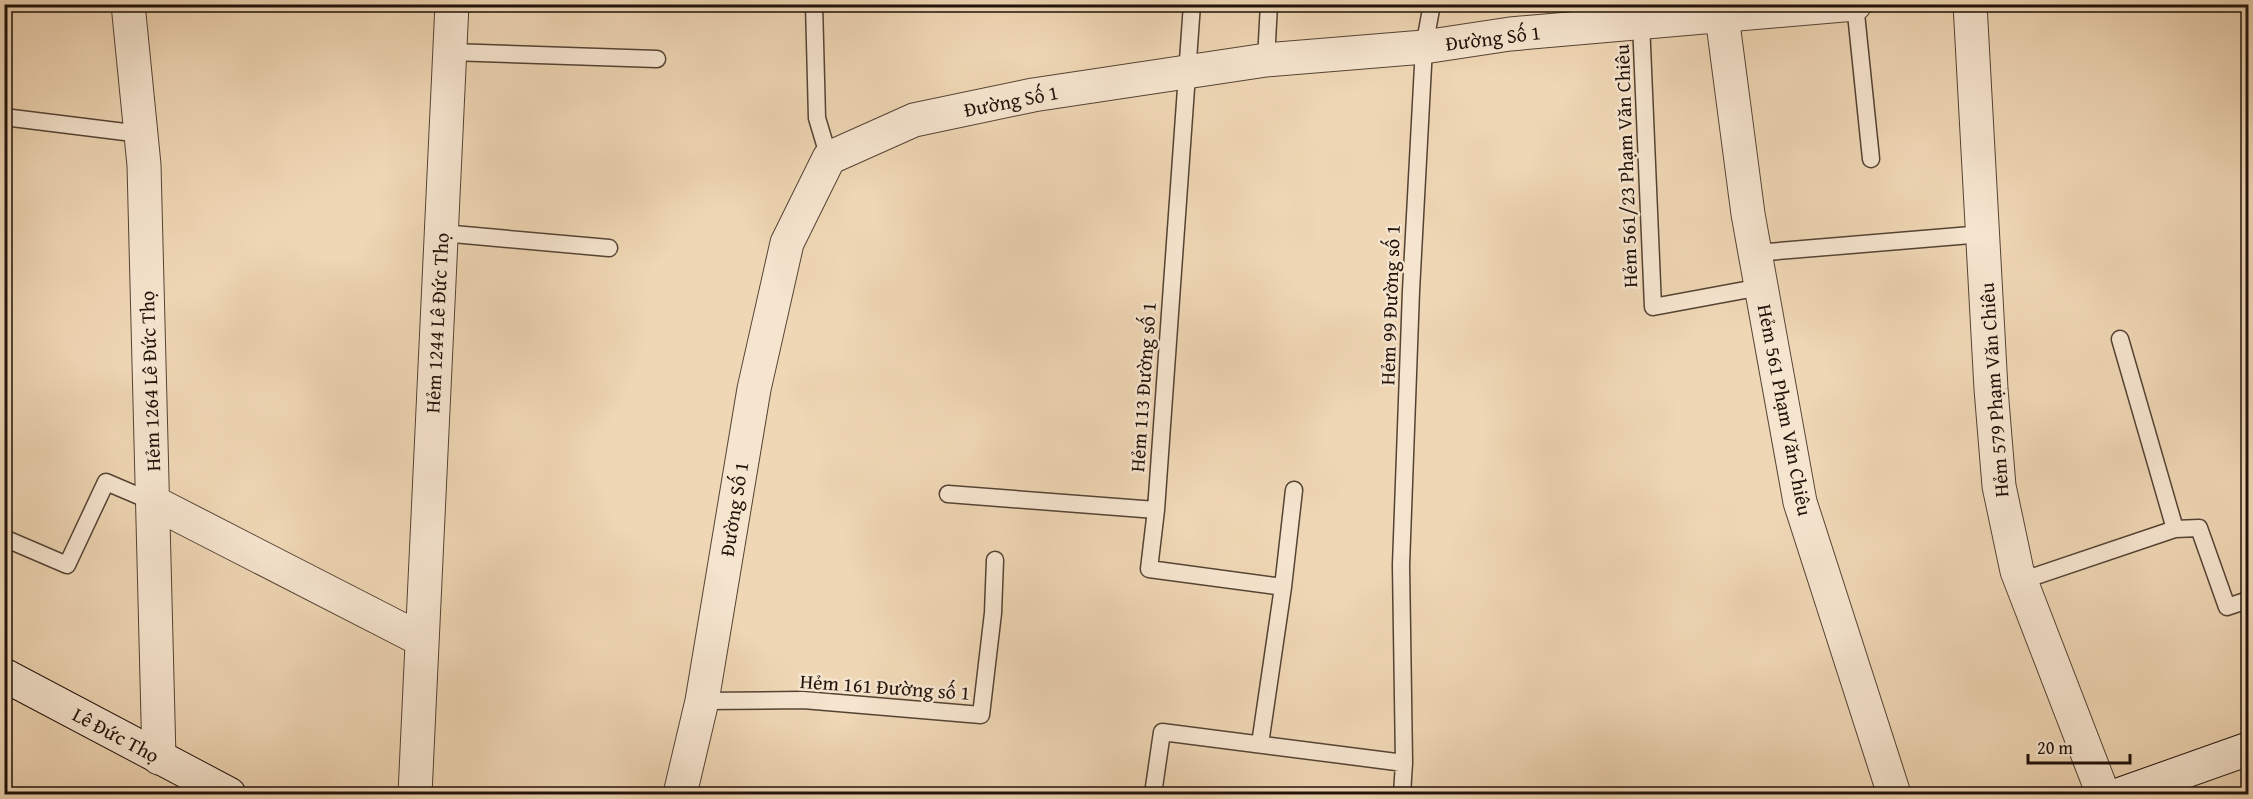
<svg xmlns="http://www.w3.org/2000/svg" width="2253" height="799" viewBox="0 0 2253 799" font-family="'Gentium Book Plus',serif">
<rect width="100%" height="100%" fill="#efd6b4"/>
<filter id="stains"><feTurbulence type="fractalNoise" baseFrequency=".00333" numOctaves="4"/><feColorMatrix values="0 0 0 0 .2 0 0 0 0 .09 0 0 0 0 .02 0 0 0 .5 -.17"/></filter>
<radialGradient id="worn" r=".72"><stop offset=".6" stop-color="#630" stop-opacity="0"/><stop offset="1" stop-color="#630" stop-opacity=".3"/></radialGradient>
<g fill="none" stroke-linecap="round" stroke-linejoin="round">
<defs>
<path id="service" d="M814 4 817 118 829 158
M1192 4 1156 510 1149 569 1283 587
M1855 4 1871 159
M1641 22 1653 307 1761 287
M450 52 657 59
M1266 60 1269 4
M4 117 141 134
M442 233 609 248
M1755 253 1983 234
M948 494 1156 510
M2175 529 2199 528 2227 607 2248 600
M4 538 67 565 106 482 153 502
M2021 581 2175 529 2120 339
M702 701 803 700 981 715 993 613 995 560
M1260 744 1283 587 1294 490
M1153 794 1162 732 1404 763
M1402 794 1404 763 1401 565 1411 291 1424 47 1432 4"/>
<path id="minor" d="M128 4 144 165 159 758
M1970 4 1991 389 1999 486 2017 571 2103 794
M1722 16 1748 214 1800 502 1894 794
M153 502 422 640
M415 794 452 4
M680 794 702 701 754 389 787 243 829 158 914 120 1033 95 1266 60 1424 47 1510 34 1855 4"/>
<path id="secondary" d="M4 675 229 794
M2121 794 2248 749"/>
</defs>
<!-- service casing -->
<use href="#service" stroke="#544334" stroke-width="19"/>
<!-- minor casing -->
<use href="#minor" stroke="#544334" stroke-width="35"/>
<!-- secondary casing -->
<use href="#secondary" stroke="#21120a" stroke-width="35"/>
<!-- service -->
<use href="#service" stroke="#f5e4ce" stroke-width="16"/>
<!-- minor -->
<use href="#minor" stroke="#f5e4ce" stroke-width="33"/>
<!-- secondary -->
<use href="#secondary" stroke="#f5e4ce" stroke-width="33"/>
</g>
<g text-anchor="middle" stroke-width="5" stroke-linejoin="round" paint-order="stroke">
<!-- street labels -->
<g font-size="20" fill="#21120a" stroke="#f5e4ce">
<text transform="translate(1493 38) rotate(-7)" y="7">Đường Số 1</text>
<text transform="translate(1011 101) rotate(-11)" y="7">Đường Số 1</text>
<text transform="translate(1626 166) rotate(-92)" y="7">Hẻm 561/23 Phạm Văn Chiêu</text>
<text transform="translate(1390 305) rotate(-88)" y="7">Hẻm 99 Đường số 1</text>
<text transform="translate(437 323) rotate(-87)" y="7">Hẻm 1244 Lê Đức Thọ</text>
<text transform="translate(150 381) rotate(-92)" y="7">Hẻm 1264 Lê Đức Thọ</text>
<text transform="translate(1143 387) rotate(-86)" y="7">Hẻm 113 Đường số 1</text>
<text transform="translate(1994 390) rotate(-94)" y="7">Hẻm 579 Phạm Văn Chiêu</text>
<text transform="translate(1785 410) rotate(79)" y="7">Hẻm 561 Phạm Văn Chiêu</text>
<text transform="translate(734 509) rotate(-81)" y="7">Đường Số 1</text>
<text transform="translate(885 687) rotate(4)" y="7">Hẻm 161 Đường số 1</text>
<text transform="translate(116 735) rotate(28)" y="7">Lê Đức Thọ</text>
</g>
</g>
<!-- margin -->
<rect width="2253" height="799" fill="none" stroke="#efd6b4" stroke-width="24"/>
<rect x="6" y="6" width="2241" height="787" fill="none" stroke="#21120a" stroke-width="3"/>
<rect x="12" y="12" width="2229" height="775" fill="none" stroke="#21120a" stroke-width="1.5"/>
<!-- scale -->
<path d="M2028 754v9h102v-9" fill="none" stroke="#21120a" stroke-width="3"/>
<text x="2037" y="754" font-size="18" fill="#21120a" stroke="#f5e4ce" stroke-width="4.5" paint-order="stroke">20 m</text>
<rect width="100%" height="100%" filter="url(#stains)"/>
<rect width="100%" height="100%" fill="url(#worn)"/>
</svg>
